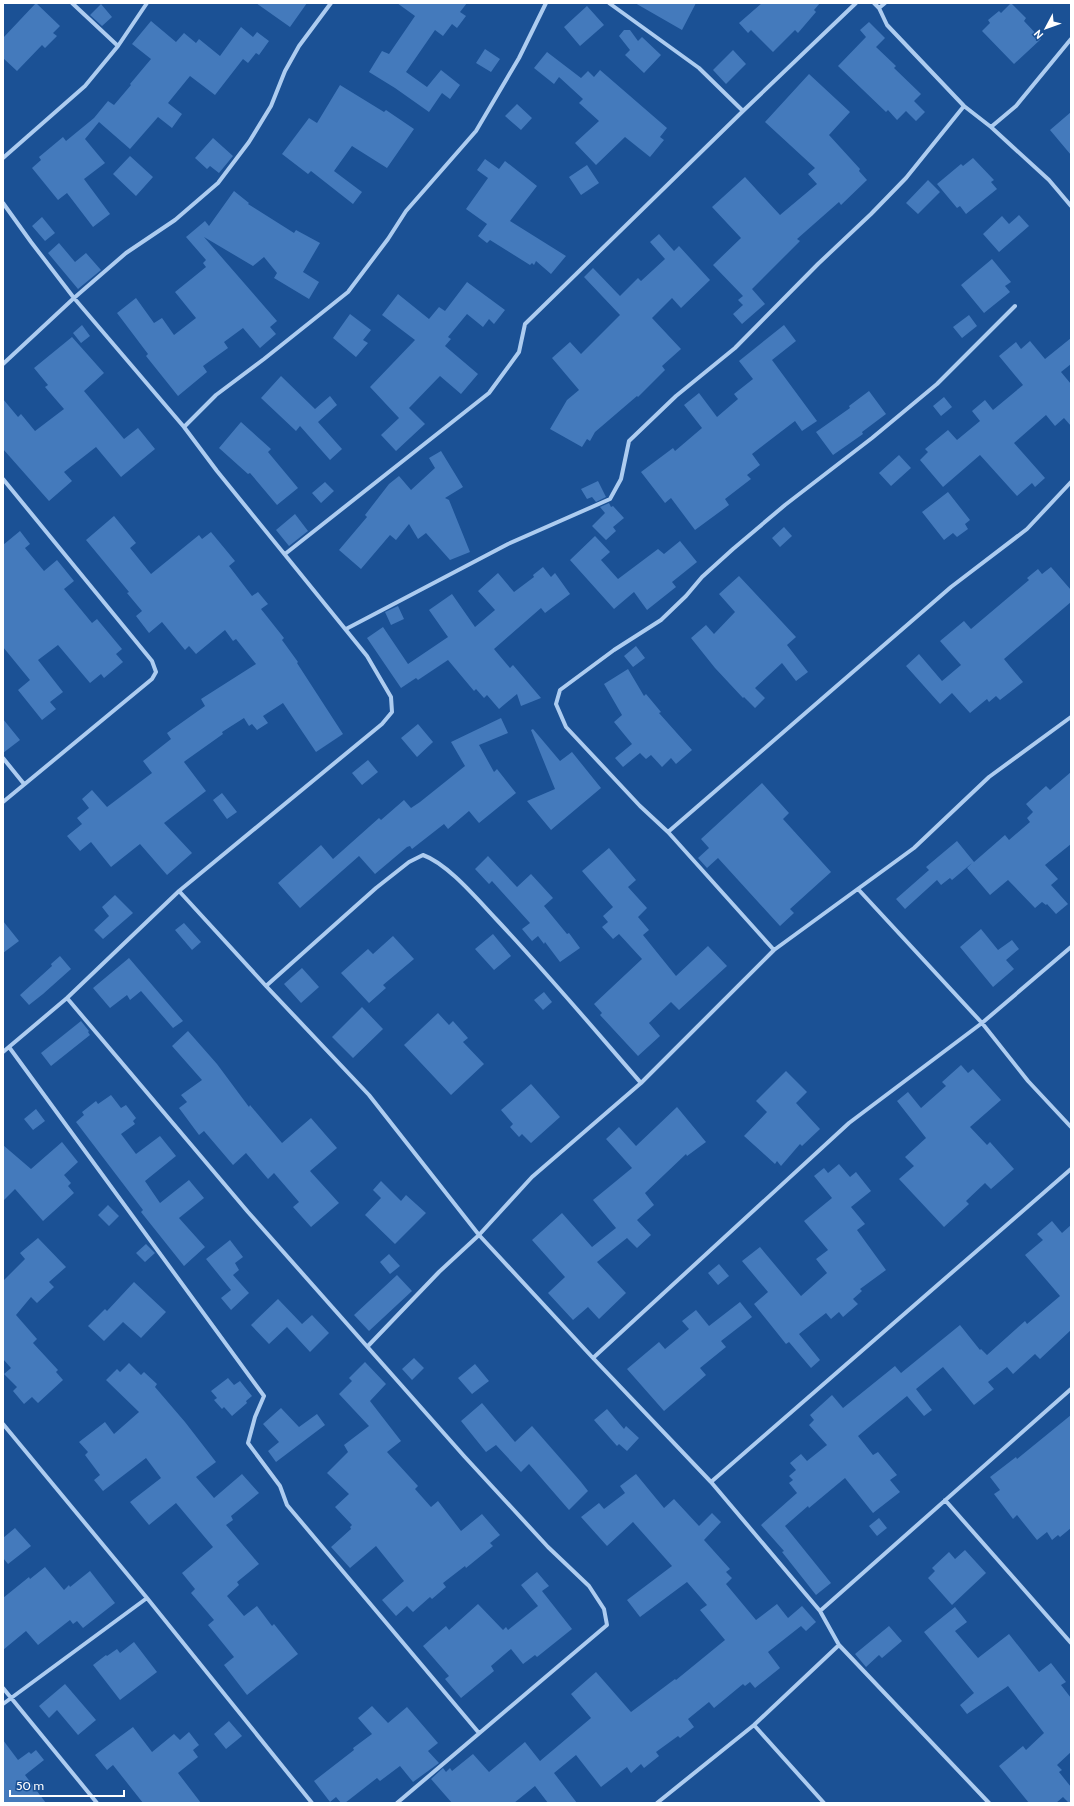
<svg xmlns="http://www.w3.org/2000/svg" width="1074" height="1806" viewBox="0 0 1074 1806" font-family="Cabin,sans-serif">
<rect width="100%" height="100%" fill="#1b5195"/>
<!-- building -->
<path fill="#447abc" d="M36 3 60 26 53 33 57 36 45 48 42 45 17 71 3 58V38Z
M256 3H307L290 27Z
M397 3H467L460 12 466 16 457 28 452 24 443 36 435 30 406 72 427 87 441 70 460 85 450 99 442 93 429 112 395 88 369 72 382 51 389 54 415 16Z
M635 3H696L682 30Z
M762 3H820L814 10 816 12 798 33 795 30 773 52 751 30 748 33 739 23Z
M1011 3 1026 18 1024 21 1041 39 1014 64 982 31 990 23 988 20 999 11 1001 13Z
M101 4 112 17 102 26 90 15Z
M587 6 604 25 580 46 564 27Z
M151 21 176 42 184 33 196 43 199 39 220 56 241 27 253 37 257 32 269 41 259 55 256 53 248 63 243 59 215 95 190 76 168 103 182 114 172 128 158 117 130 149 99 122 85 139 105 163 84 179 110 214 93 227 67 193 58 200 32 168 41 160 39 157 63 137 66 141 94 118 108 101 114 105 131 85 130 84 151 59 132 44Z
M869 22 885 38 876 47 896 66 894 68 921 94 914 101 925 112 916 121 906 111 897 120 888 110 886 112 838 66 866 37 860 30Z
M624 30H630L638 41 642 37 661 55 644 73 625 55 630 50 619 36Z
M485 49 500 59 491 72 476 63Z
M733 50 746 64 726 84 713 70Z
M547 52 581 78 588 71 594 77 600 70 667 128 660 137 664 140 650 157 625 137 596 165 575 143 599 121 579 103 583 99 559 77 554 84 534 68Z
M809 74 850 112 829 135 860 169 859 171 867 180 841 205 839 202 797 239 800 241 752 289 765 304 742 324 733 314 743 305 738 300 743 296 713 265 741 238 712 207 745 177 780 215 817 184 808 174 815 168 765 122Z
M340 85 384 112 386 110 414 129 387 168 352 146 334 171 362 192 353 204 311 171 308 174 282 154 309 118 317 123Z
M517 104 532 118 521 130 505 116Z
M1071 112V155L1050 130Z
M213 138 233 156 219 173 210 166 207 169 195 158Z
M130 156 153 177 136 196 113 174Z
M973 158 994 180 991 182 997 189 966 214 960 206 957 208 937 184 961 164 963 166Z
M485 159 499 169 505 161 537 186 510 221 566 256 551 274 536 261 534 265 532 263 530 265 490 240 487 243 478 236 487 224 466 209 488 178 477 170Z
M587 165 599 183 581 195 569 177Z
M928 180 940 192 918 214 906 203Z
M234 191 249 203 248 204 294 233 296 230 320 243 303 272 319 282 309 299 274 278 277 273 264 257 253 266 204 237 277 321 270 327 276 334 260 348 243 328 224 342 228 348 203 366 207 372 178 396 146 356 148 354 117 313 136 298 154 323 162 318 174 335 196 318 175 292 206 267 203 263 206 260 186 237 205 221 209 226Z
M1019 215 1029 226 999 252 983 234 1002 216 1009 224Z
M42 217 55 233 45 241 32 226Z
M659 234 674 251 679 246 710 280 681 308 672 298 652 318 681 349 662 366 665 370 638 397 637 396 595 432 590 441 587 439 582 447 550 429 567 400 579 390 552 358 570 342 581 354 620 315 584 277 593 268 620 296 638 278 641 281 665 259 650 242Z
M59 243 75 262 86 253 101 270 78 289 48 253Z
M992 259 1011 282 1005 286 1010 292 984 313 961 285Z
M467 282 505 310 494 324 489 319 483 327 467 314 448 337 451 339 445 346 478 374 461 394 440 376 409 408 425 424 396 451 381 435 399 418 370 387 415 340 382 315 398 294 429 319 439 307 445 311Z
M350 314 371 330 363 340 368 343 356 357 333 338Z
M969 315 977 326 962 338 953 327Z
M82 325 90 336 81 343 73 333Z
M784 325 796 341 772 360 817 421 802 431 795 421 752 454 760 465 747 475 751 479 725 499 729 505 695 530 671 498 665 503 641 472 673 448 675 451 702 428 684 405 699 393 717 417 738 399 734 394 753 379 739 361Z
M72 337 104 373 84 391 124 439 138 428 155 449 121 477 96 447 64 472 72 481 49 501 3 449V399L18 417 21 414 35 431 64 409 45 387 48 385 34 368Z
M1071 338V364L1061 372 1071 384V426L1064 418 1055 426 1046 415 1014 443 1045 478 1035 487 1032 483 1017 496 980 455 943 487 920 460 928 452 925 449 948 430 957 440 980 421 972 411 985 400 993 410 1023 385 999 356 1016 342 1021 349 1030 341 1045 359Z
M281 376 315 409 330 396 337 405 318 422 342 449 330 460 300 426 296 431 261 398Z
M869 391 886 414 862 432 863 434 833 455 816 432 850 408 849 406Z
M944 397 952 407 941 416 933 406Z
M241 422 271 449 268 452 298 488 277 505 250 473 248 474 219 448Z
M441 451 463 487 445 498 449 500 470 552 450 560 426 533 418 539 409 524 396 540 390 535 361 569 339 550 367 517 365 515 389 484 399 476 411 490 435 468 429 458Z
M899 455 911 468 891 486 879 473Z
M598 481 606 497 596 502 592 497 587 499 581 489Z
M325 482 334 491 321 503 312 493Z
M948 492 970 520 965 524 968 529 957 537 953 533 944 540 922 512Z
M609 503 611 507 613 506 624 518 613 527 616 531 606 540 592 526 605 513 600 507Z
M295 514 308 531 289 546 276 530Z
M114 516 136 543 130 548 151 574 199 535 202 539 211 532 235 561 229 566 252 596 258 592 268 604 261 609 284 638 282 640 298 662 297 663 343 734 316 752 283 703 263 716 268 723 257 730 252 724 249 726 244 718 222 732 223 734 185 761 184 762 206 791 164 823 192 853 167 875 140 844 111 867 91 842 80 851 67 836 82 824 77 818 89 808 82 799 92 790 107 807 152 773 143 761 171 739 167 733 205 706 201 699 256 664 236 639 233 641 225 630 196 654 189 646 185 650 162 622 149 633 136 616 142 611 127 593 129 592 86 540Z
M784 527 792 536 780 547 772 538Z
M20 531 30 544 25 548 44 571 57 560 74 581 64 589 92 623 97 619 122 649 116 654 123 662 104 678 101 674 90 683 58 645 38 660 63 692 50 702 56 709 42 720 18 690 30 680 3 647V545Z
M595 536 610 552 601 560 618 579 658 549 664 554 680 541 697 562 672 582 676 587 647 610 634 592 614 609 570 560Z
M543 567 551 577 555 573 570 594 545 613 541 608 494 649 510 668 513 665 541 698 521 706 517 694 499 709 487 695 484 698 476 689 474 691 448 660 418 680 416 678 401 688 367 638 383 627 408 664 448 637 429 610 452 594 475 627 495 610 478 591 498 573 514 592 534 577 533 575Z
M1051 567 1071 590V602L1004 659 1023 682 1000 700 996 696 989 702 987 699 970 713 952 693 940 704 906 666 919 654 942 681 961 665 940 641 964 621 971 629 1029 580 1027 578 1038 569 1042 574Z
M739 576 796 637 787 645 808 672 796 681 782 663 755 688 765 698 755 708 744 697 743 698 715 668 691 638 706 625 714 634 735 612 719 594Z
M398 606 404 619 391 625 385 612Z
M636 646 645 658 633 667 624 656Z
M628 669 644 696 646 694 661 712 659 713 692 750 676 764 671 758 662 767 651 755 646 759 640 753 623 767 615 758 632 744 614 722 622 715 604 684Z
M501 718 508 733 479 745 494 772 497 769 516 793 479 823 469 811 448 829 444 824 412 849 410 846 407 847 375 874 359 856 300 908 278 883 321 845 333 859 379 818 381 820 404 800 411 808 420 802 465 766 451 742Z
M3 719 20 740 3 753Z
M418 724 433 742 417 757 401 738Z
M533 729 560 761 572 752 601 788 551 830 527 801 555 789 531 730Z
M368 760 378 772 362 785 352 773Z
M1071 772V844L1045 865 1058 879 1051 885 1068 904 1056 914 1047 904 1046 905 1042 902 1035 908 1008 880 990 895 967 868 972 863 952 880 950 878 941 885 937 880 905 909 896 899 929 870 926 867 957 841 974 862 1005 835 1009 840 1030 822 1027 818 1033 812 1026 804 1046 786 1050 790Z
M762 783 789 813 783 819 831 872 790 909 794 913 780 926 718 858 707 868 698 858 709 848 701 839Z
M222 793 237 812 227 819 213 800Z
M609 848 636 880 628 887 647 908 638 917 649 930 643 935 676 976 708 946 727 966 679 1010 671 1002 649 1023 660 1036 638 1056 600 1015 602 1013 594 1004 642 959 619 934 613 939 602 927 608 922 603 916 613 907 582 871Z
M488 856 517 887 531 874 553 898 544 906 567 934 569 933 580 948 560 962 545 942 544 944 538 936 532 941 522 929 530 923 492 881 489 884 475 869Z
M115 895 133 913 103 939 94 930 108 917 109 916 102 907Z
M3 921 19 941 3 953Z
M184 923 201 942 192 950 175 930Z
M981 929 998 950 1012 940 1019 949 1006 960 1014 969 993 987 960 947Z
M493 934 511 956 494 970 475 949Z
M393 936 414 959 383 985 386 988 369 1003 341 973 368 949 373 954Z
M60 956 71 969 43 994 29 1005 20 995 52 966 51 964Z
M129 958 183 1021 173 1028 141 991 130 1000 127 995 110 1008 93 988Z
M302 968 319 987 301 1003 284 984Z
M544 992 552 1002 543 1010 534 1000Z
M362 1007 383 1029 353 1058 332 1037Z
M438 1013 449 1025 453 1021 468 1038 463 1042 484 1064 451 1095 404 1045Z
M81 1021 89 1031 88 1032 90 1035 51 1066 41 1053Z
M188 1031 217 1064 249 1107 250 1105 282 1143 311 1118 337 1148 310 1171 339 1203 311 1227 293 1207 299 1202 274 1173 268 1179 246 1153 233 1165 204 1131 199 1135 179 1108 187 1102 181 1095 202 1080 172 1046Z
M961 1065 968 1073 973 1069 1001 1100 970 1127 987 1145 990 1142 1014 1169 991 1189 985 1183 966 1201 969 1204 944 1227 899 1179 914 1166 905 1157 926 1138 897 1101 908 1092 921 1108 946 1086 942 1082Z
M786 1071 807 1092 796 1103 820 1129 802 1146 800 1144 781 1166 777 1161 775 1164 744 1136 767 1112 756 1101Z
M531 1084 560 1117 531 1143 522 1134 519 1137 510 1127 513 1124 501 1110Z
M111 1095 121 1108 126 1105 136 1118 133 1121 135 1124 121 1134 136 1154 160 1136 176 1156 145 1181 160 1203 189 1180 204 1198 179 1218 205 1247 184 1266 141 1212 143 1210 76 1122 84 1115 82 1112 96 1101 98 1104Z
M677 1107 706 1142 687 1156 686 1154 645 1193 654 1205 637 1220 651 1235 637 1248 627 1238 597 1262 626 1293 599 1319 588 1307 573 1320 548 1293 565 1277 532 1240 562 1213 592 1247 616 1228 593 1200 632 1168 606 1139 619 1127 636 1146Z
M36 1109 45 1121 33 1130 24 1119Z
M62 1142 78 1162 64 1175 71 1183 68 1186 74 1193 43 1221 15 1189 3 1201V1145L31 1169Z
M839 1164 850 1177 856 1172 871 1191 851 1207 865 1224 857 1230 886 1270 860 1289 862 1291 853 1299 858 1304 843 1317 839 1312 831 1319 826 1313 799 1334 820 1360 811 1368 789 1342 786 1344 754 1304 768 1292 742 1261 760 1247 801 1296 827 1273 816 1259 828 1250 804 1221 832 1198 814 1176 824 1168 828 1173Z
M381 1181 401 1201 406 1195 426 1213 395 1244 365 1215 381 1198 373 1190Z
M108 1205 119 1216 109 1226 98 1215Z
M1052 1221 1062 1233 1071 1225V1330L1040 1359 1035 1354 1013 1374 1007 1367 988 1382 994 1389 974 1405 943 1367 916 1389 932 1410 924 1416 907 1396 858 1436 873 1455 878 1452 897 1475 890 1480 900 1492 873 1513 845 1478 809 1508 808 1506 785 1526 831 1583 816 1595 782 1552 784 1551 761 1525 797 1493 789 1483 793 1480 789 1476 796 1470 790 1463 801 1454 807 1461 827 1445 809 1425 814 1420 810 1415 832 1395 843 1408 895 1366 901 1373 960 1325 980 1350 981 1349 987 1355 1025 1321 1027 1324 1060 1296 1025 1255 1043 1240 1037 1234Z
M38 1238 66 1267 49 1282 54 1287 37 1303 31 1297 16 1315 37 1339 33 1343 58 1370 56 1372 63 1380 38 1403 32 1397 24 1404 13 1391 17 1387 4 1374 11 1368 3 1359V1281L25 1259 20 1253Z
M230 1240 243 1257 235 1263 239 1270 233 1275 249 1293 231 1310 221 1298 231 1290 206 1259Z
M146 1244 155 1253 145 1262 136 1253Z
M389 1254 400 1266 390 1274 380 1262Z
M719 1264 729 1276 718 1285 708 1273Z
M397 1275 412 1291 369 1331 354 1315Z
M134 1282 166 1312 141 1338 123 1322 104 1341 88 1326 105 1309 107 1311Z
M278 1299 302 1324 312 1315 329 1333 310 1352 287 1327 269 1344 251 1325Z
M740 1302 752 1317 721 1341 726 1347 700 1368 706 1375 664 1411 627 1369 659 1342 665 1349 689 1329 682 1321 696 1310 709 1326Z
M414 1358 424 1368 412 1380 402 1369Z
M365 1362 386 1384 370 1401 401 1441 387 1452 418 1486 415 1489 431 1507 438 1501 461 1531 482 1514 500 1535 490 1543 493 1546 466 1568 465 1566 443 1583 446 1587 432 1599 430 1597 413 1612 407 1606 396 1616 382 1600 404 1581 376 1546 350 1568 331 1547 351 1529 350 1527 352 1525 335 1507 349 1494 327 1473 348 1452 344 1445 369 1426 339 1394 352 1381 349 1378Z
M129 1363 141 1375 144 1372 157 1384 155 1387 185 1422 216 1462 196 1477 214 1498 242 1474 259 1493 231 1516 233 1520 226 1525 259 1564 237 1582 239 1585 227 1596 244 1616 257 1606 272 1626 274 1624 298 1654 247 1695 224 1665 234 1657 208 1625 214 1620 191 1593 195 1589 182 1573 213 1547 176 1503 149 1525 130 1502 161 1478 146 1458 103 1491 94 1480 100 1475 85 1455 88 1452 79 1442 105 1422 114 1434 139 1412 106 1380 117 1369 120 1372Z
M475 1364 489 1381 472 1394 458 1378Z
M228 1378 234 1385 240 1381 252 1396 246 1401 247 1403 232 1416 224 1407 222 1409 214 1400 217 1398 211 1391Z
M482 1403 515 1442 532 1426 581 1482 588 1491 569 1510 529 1464 521 1472 496 1445 486 1452 461 1421Z
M281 1408 299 1427 317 1414 325 1425 276 1462 268 1451 279 1442 263 1424Z
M607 1409 624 1429 626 1426 639 1438 627 1451 619 1444 617 1446 594 1420Z
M1071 1415V1528L1060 1537 1058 1535 1052 1540 1047 1532 1037 1540 1017 1515 1013 1519 994 1494 1000 1490 990 1477 1016 1457 1017 1459Z
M636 1474 664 1508 674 1499 699 1526 712 1513 721 1522 704 1540 730 1569 726 1572 732 1578 726 1584 756 1620 777 1604 788 1618 802 1606 816 1622 806 1631 801 1626 768 1652 780 1668 755 1688 750 1682 745 1686 743 1684 714 1708 709 1702 688 1719 694 1727 680 1738 678 1736 656 1752 659 1756 644 1768 641 1764 631 1773 627 1767 601 1787 576 1755 554 1773 577 1803H548L535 1786 514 1803H452L431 1779 443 1768 446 1772 450 1768 452 1771 473 1754 489 1772 525 1742 540 1761 591 1718 571 1694 596 1672 631 1712 675 1679 676 1680 725 1640 700 1610 707 1605 687 1582 640 1617 627 1600 672 1566 633 1522 607 1546 581 1517 599 1503 604 1509 625 1493 620 1486Z
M879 1518 887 1528 877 1536 869 1526Z
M15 1528 31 1546 8 1564 3 1558V1538Z
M965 1550 986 1573 952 1605 928 1578 935 1571 932 1568 949 1552 955 1559Z
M45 1567 64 1590 69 1585 70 1587 90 1571 115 1603 83 1628 77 1621 73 1624 70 1620 38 1645 26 1631 3 1650V1598L29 1577 30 1579Z
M537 1572 549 1586 542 1591 572 1629 537 1657 535 1655 523 1664 511 1649 491 1666 494 1671 461 1698 445 1679 449 1676 423 1646 446 1626 449 1630 478 1604 503 1630 506 1627 508 1630 538 1606 521 1585Z
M955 1607 967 1622 955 1631 978 1658 1009 1634 1039 1672 1051 1663 1066 1682 1061 1685 1071 1698V1752L1057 1765 1062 1770 1059 1772 1071 1787V1803H1069L1063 1797 1056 1803H1029L999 1766 1023 1746 1026 1750 1044 1733 1008 1686 967 1714 960 1705 974 1693 924 1632Z
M889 1626 902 1641 882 1658 879 1655 866 1667 855 1654Z
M134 1642 157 1672 120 1700 93 1665 106 1655 107 1656 117 1649 120 1653Z
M65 1684 96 1720 78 1735 57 1710 49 1718 39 1706Z
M372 1706 388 1723 407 1707 438 1743 428 1751 439 1763 413 1782 400 1766 380 1781 377 1778 345 1803H341L336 1797 330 1802 314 1781 354 1750 353 1748 372 1734 358 1718Z
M229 1721 242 1736 226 1749 214 1734Z
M133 1727 152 1752 174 1734 180 1740 189 1732 199 1745 193 1750 198 1757 178 1773 201 1803H143L113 1765 107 1770 95 1755Z
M3 1740 18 1760 29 1752 31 1754 36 1750 44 1760 25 1775 46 1803H3Z"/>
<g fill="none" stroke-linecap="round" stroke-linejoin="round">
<!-- street -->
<path stroke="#adccf0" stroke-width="4" d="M72 3 118 46
M609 3 699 68 743 111
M874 3 879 8 887 25 964 106 991 127 1049 180 1071 206
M879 8 885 3
M991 127 1016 106 1071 39
M3 158 85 86 118 46 147 3
M3 203 31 242 74 298 184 427 217 471 367 656 391 697 392 712 382 724 179 891 67 998 3 1052
M3 364 74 298 126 253 175 220 218 183 249 142 271 106 285 71 299 46 331 3
M184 427 216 395 264 359 348 292 388 239 406 211 476 131 519 58 546 3
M3 479 152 661 156 672 152 679 3 802
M285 554 489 393 519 352 525 324 743 111 856 3
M346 629 508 544 610 499 621 479 629 441 676 396 735 348 818 264 871 214 906 178 964 106
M3 758 24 784
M668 832 951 587 1027 529 1071 482
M858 889 982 1023 1028 1081 1071 1127
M179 891 266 986 369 1095 479 1235 593 1358 711 1482 820 1611 839 1645 989 1803
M774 950 668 832 640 806 566 727 556 704 560 690 614 650 661 620 686 596 702 577 733 549 785 505 872 438 937 384 1015 306
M266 986 376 888 409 862 423 855C448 864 477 899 496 919 546 972 593 1028 641 1083
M67 998 248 1212 464 1456 548 1547 589 1586 604 1609 607 1625 397 1803
M9 1047 264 1396 255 1417 248 1443 280 1486 287 1505 479 1733
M368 1346 439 1272 479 1235 532 1177 641 1083 774 950 914 848 989 777 1071 717
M593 1358 849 1123 982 1023 1071 947
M3 1424 147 1598 312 1803
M711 1482 1071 1169
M945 1500 1071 1643
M820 1611 1071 1389
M3 1688 97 1803
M3 1704 147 1598
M754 1725 824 1803
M657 1803 754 1725 839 1645"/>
</g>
<!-- border -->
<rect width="1074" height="1806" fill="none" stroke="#ffffff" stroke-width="8"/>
<!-- north arrow -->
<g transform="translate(1046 28) rotate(229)" stroke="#1b5195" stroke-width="3" paint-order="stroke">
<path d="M0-3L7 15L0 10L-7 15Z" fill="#ffffff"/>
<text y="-6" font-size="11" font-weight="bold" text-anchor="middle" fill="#ffffff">N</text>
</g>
<!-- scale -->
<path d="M10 1790v6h114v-6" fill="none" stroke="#ffffff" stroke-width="2"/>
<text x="16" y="1790" font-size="12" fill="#ffffff" stroke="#1b5195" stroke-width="3" paint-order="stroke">50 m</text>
</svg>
